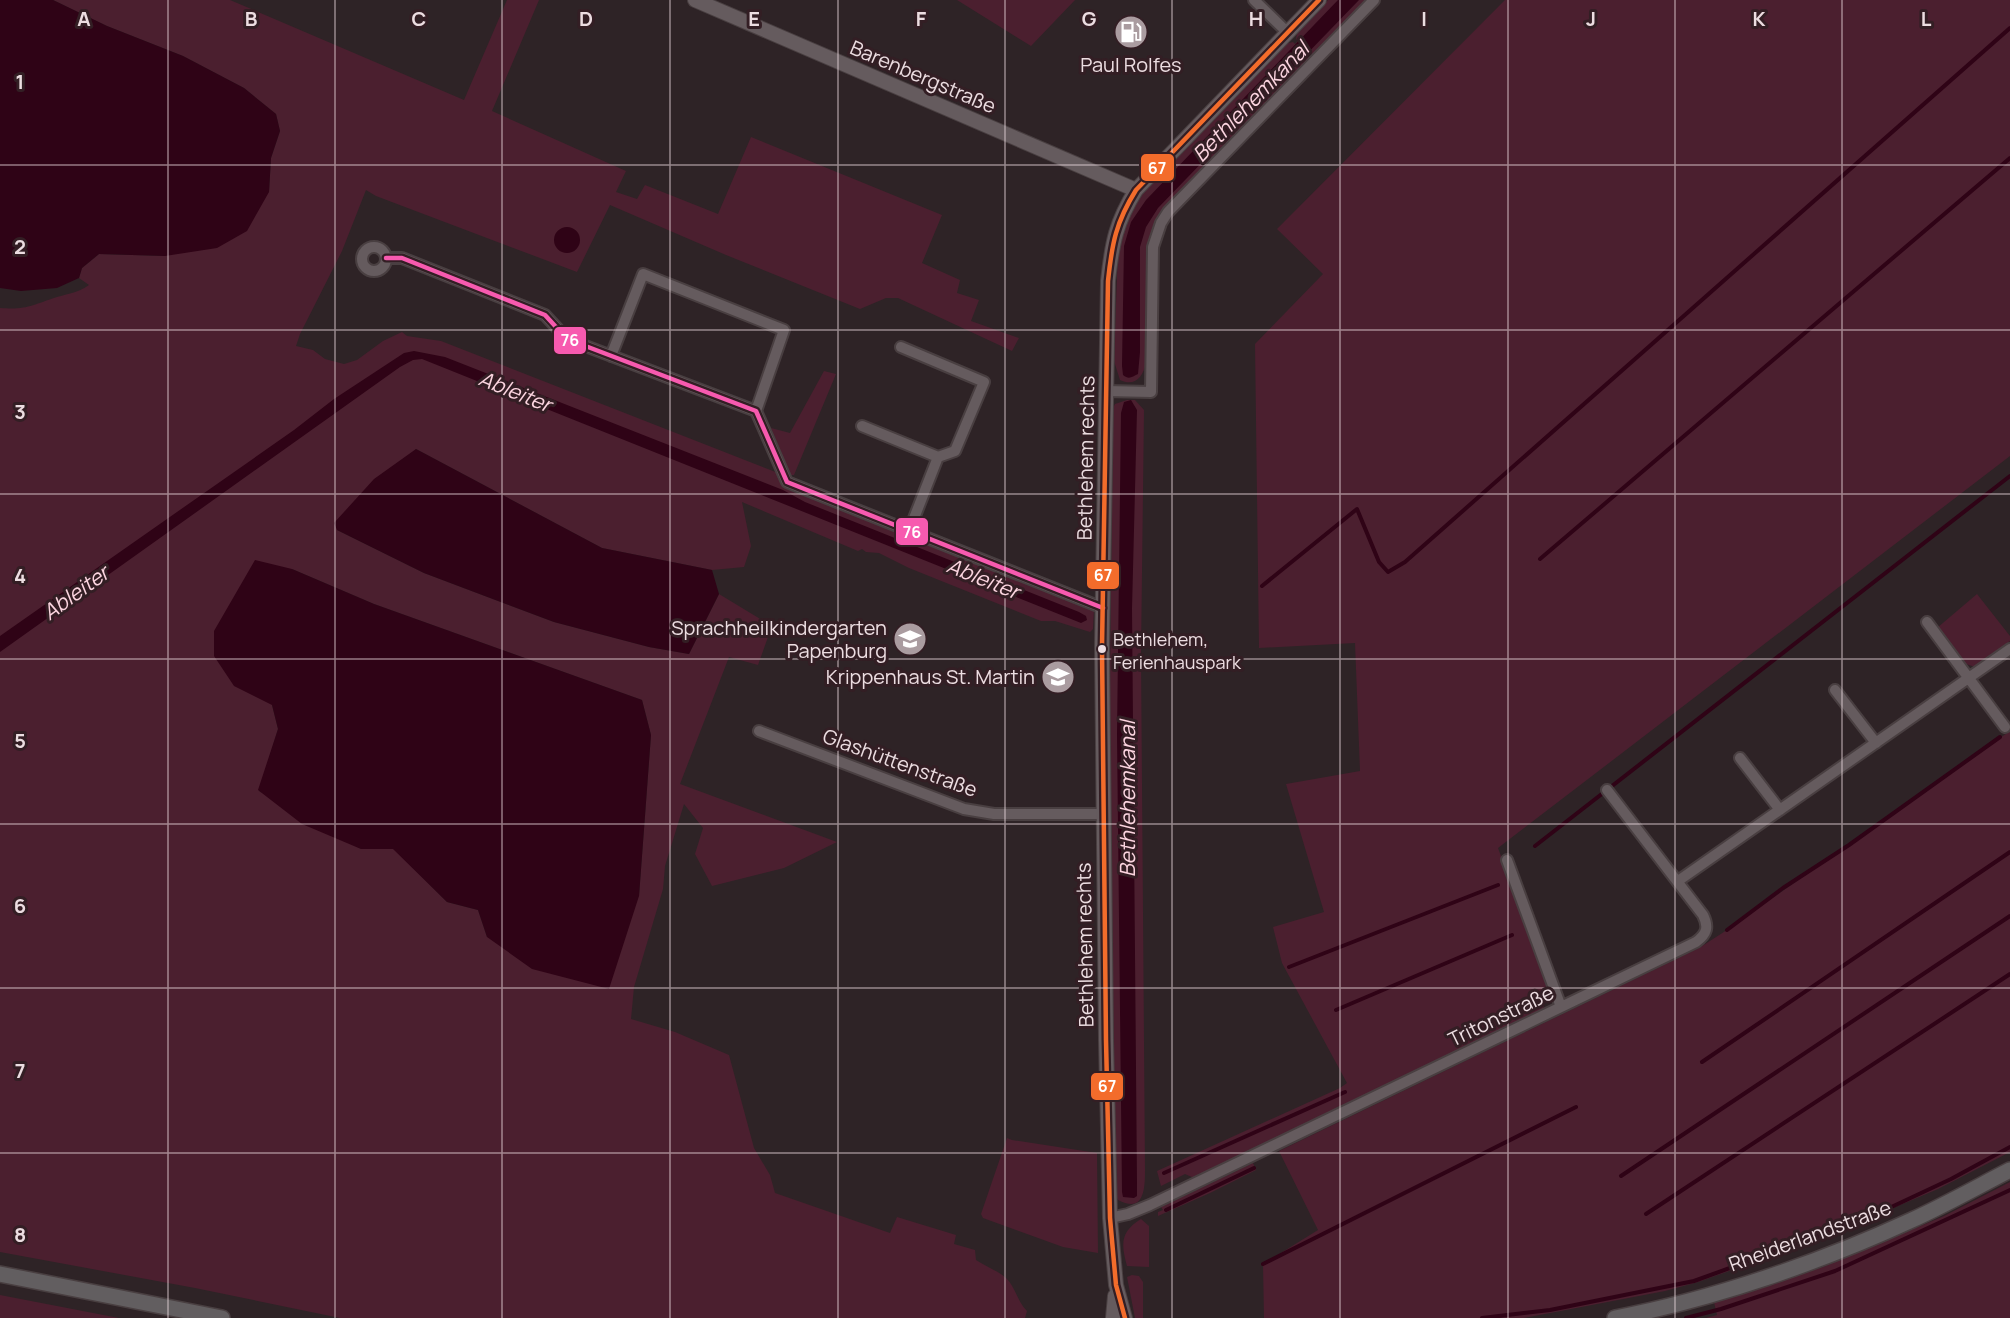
<svg xmlns="http://www.w3.org/2000/svg" width="2010" height="1318" viewBox="0 0 2010 1318" font-family="Manrope,sans-serif">
<rect width="100%" height="100%" fill="#2e2326"/>
<!-- green -->
<path fill="#4b1f2f" fill-rule="evenodd" d="M53 0H230L464 100 507 0H539L492 111 626 171 616 192 637 199 645 185 718 214 751 137 942 215 922 263 960 280 957 293 979 300 971 321 1019 338 1012 351 898 298H886L860 309 726 255 610 205 577 272 376 196 366 190 342 251 300 334 296 346 313 350 325 359 344 364 357 360 383 341 402 332 407 336 441 341 778 473 781 482 1094 609 1093 629 1090 632 1055 621H1041L909 568 879 553 866 552 862 549 858 551 742 502 751 546 744 567 712 570 602 548 416 449 337 530 424 573 554 622 649 647 689 654 719 594 772 626 758 665 729 657 680 784 837 842 784 868 712 886 695 854 703 828 684 804 665 866 663 889 634 987 631 1019 675 1032 729 1055 754 1148 770 1175 775 1193 890 1233 897 1217 956 1235 954 1244 975 1250 976 1260C985 1266 998 1271 1006 1278 1016 1288 1017 1301 1027 1311L1025 1318H340L195 1288 0 1252V308C28 310 32 305 57 297 71 293 77 293 89 285L79 278 82 268 99 254 165 256 269 192 271 158 280 131 276 114 244 88 183 56 107 26ZM292 569 374 604 642 700 651 735 639 896 487 937 478 910 447 902 393 848 361 849 259 791 278 729 272 705Z
M957 0H1075L1031 46Z
M1328 0H1367L1313 55 1309 51 1306 54 1310 59 1165 209 1153 230 1148 253 1146 363C1143 377 1135 387 1120 380L1114 361 1118 248 1129 214 1143 190 1285 44 1293 42 1295 44 1298 41 1296 39 1297 33Z
M1505 0H2010V456L1498 848 1549 987 1543 1009 1194 1178 1185 1174 1161 1186 1157 1171 1340 1088 1347 1083 1282 963 1273 927 1324 912 1286 784 1360 771 1355 643 1259 648 1255 344 1323 274 1277 229Z
M824 371 836 374 794 475H790L771 428 790 433Z
M1127 400H1135L1144 410 1141 654 1145 1170C1145 1189 1144 1214 1118 1200L1115 1194 1109 778 1113 408 1115 404Z
M1977 594 2010 636V641L1975 667 1966 664 1937 628Z
M2010 731V1152L1938 1189 1822 1238 1698 1282 1665 1291 1524 1318H1264L1263 1264 1318 1230 1279 1151 1699 948 1727 930Z
M1007 1138 1012 1140 1097 1153 1098 1253 1063 1247 983 1218 981 1214Z
M1253 1163 1256 1170 1210 1193 1158 1216V1212L1163 1210 1161 1207Z
M2010 1182V1318H1706L1717 1315 1714 1302 1823 1267 1944 1216Z
M1141 1219 1149 1226V1267L1127 1266C1121 1244 1120 1232 1141 1219Z
M1132 1275 1139 1276 1143 1282V1318H1135L1127 1277Z
M0 1295 119 1318H0Z"/>
<!-- water -->
<path fill="#2f0316" d="M0 0H53L107 26 183 56 244 88 276 114 280 131 271 158 269 192 247 231 217 248 165 256 99 254 82 268 79 278 57 288 21 291 0 288Z
M1338 0H1359L1158 208 1146 227 1140 247V352L1138 374C1132 377 1129 380 1123 375L1122 366 1124 246 1131 222 1146 200Z
M554 240a13 13 0 1 1 26 0a13 13 0 1 1-26 0Z
M414 351 445 357 783 490 805 502 1079 612 1086 616 1087 620 1081 623 422 359 413 360 400 367 0 652V636L294 430 334 399 404 353Z
M1131 400 1137 410 1132 609 1137 1184V1196L1134 1198 1123 1197 1122 1192 1117 734 1121 413 1124 402Z
M416 449 602 548 712 570 719 594 689 654 649 647 554 622 424 573 337 530 334 523 374 479Z
M255 560 292 569 374 604 642 700 651 735 639 896 609 989 532 969 487 937 478 910 447 902 393 849H361L302 824 258 790 278 729 272 705 234 686 214 656V631Z"/>
<g fill="none" stroke-linecap="round" stroke-linejoin="round">
<!-- stream -->
<path stroke="#2f0316" stroke-width="4" d="M1540 559 2010 158
M1262 586 1357 509 1379 562 1388 572 1405 562 2010 28
M1535 846 2010 476
M1727 930 1783 888 1849 845 2000 737
M1289 967 1498 885
M1336 1010 1512 935
M1702 1062 2010 852
M1164 1173 1345 1092
M1621 1176 2010 916
M1166 1210 1254 1168
M1646 1214 2010 974
M1263 1264 1576 1107
M1482 1318 1550 1310 1694 1281 1870 1217 1951 1179 2010 1147
M1686 1318 1721 1309 1835 1271 2010 1190"/>
<defs>
<path id="minor" d="M1254 0 1288 33
M362 259a12 12 0 1 1 24 0a12 12 0 1 1-24 0Z
M386 258H402L545 315 567 339 756 411 787 482 1103 608
M901 347 984 382 955 451 938 457
M611 356 643 274 784 330 756 411
M1106 391 1151 392 1153 247 1161 223 1168 212 1374 0
M862 426 938 457 909 531
M1927 622 2005 727
M1835 690 1876 743
M759 731 964 809 994 814H1103
M1740 758 1780 810
M1507 860 1561 1007
M1678 881 2010 649
M1110 1218 1128 1214 1150 1205 1696 942C1707 934 1709 927 1703 915L1607 790"/>
<path id="tertiary" d="M695 0 1136 190
M1113 1318 1115 1296
M1125 1318 1116 1285 1110 1218 1106 1040 1102 647 1108 281C1112 243 1116 222 1136 190L1319 0"/>
<path id="secondary" d="M0 1274 222 1318
M1615 1318C1714 1299 1821 1262 1912 1220 1945 1205 1977 1187 2010 1170"/>
</defs>
<!-- minor casing -->
<use href="#minor" stroke="#493f41" stroke-width="14"/>
<!-- tertiary casing -->
<use href="#tertiary" stroke="#493f41" stroke-width="16"/>
<!-- secondary casing -->
<use href="#secondary" stroke="#493f41" stroke-width="18"/>
<!-- minor -->
<use href="#minor" stroke="#655b5e" stroke-width="10"/>
<!-- tertiary -->
<use href="#tertiary" stroke="#655b5e" stroke-width="14"/>
<!-- secondary -->
<use href="#secondary" stroke="#625e60" stroke-width="15"/>
<defs>
<path id="bus-1" d="M386 258H402L545 315 567 339 756 411 787 482 1103 608"/>
<path id="bus-2" d="M1125 1318 1116 1285 1110 1218 1106 1040 1102 647 1108 281C1112 243 1116 222 1136 190L1319 0"/>
</defs>
<!-- bus-1 casing -->
<use href="#bus-1" stroke="#331e24" stroke-width="9"/>
<!-- bus-2 casing -->
<use href="#bus-2" stroke="#331e24" stroke-width="9"/>
<!-- bus-1 -->
<use href="#bus-1" stroke="#f75aaf" stroke-width="4.5"/>
<!-- bus-2 -->
<use href="#bus-2" stroke="#f36c2b" stroke-width="4.5"/>
</g>
<!-- grid -->
<path fill="none" stroke="#ecdde1" stroke-width="1.5" stroke-opacity="0.55" d="M168 0V1318M335 0V1318M502 0V1318M670 0V1318M838 0V1318M1005 0V1318M1172 0V1318M1340 0V1318M1508 0V1318M1675 0V1318M1842 0V1318M0 165H2010M0 330H2010M0 494H2010M0 659H2010M0 824H2010M0 988H2010M0 1153H2010"/>
<!-- icons -->
<defs>
<symbol id="fuel-disc" viewBox="-11 -11 22 22"><circle r="9.5" fill="#aa9ca0" stroke="#331e24"/><path d="M-5.5-6h7V0h2V4h1.3V-2.5L3-4.5l.8-.8L6-3V5H2.5V1h-1V6h-7ZM-4.2-4.7v3.2H.2V-4.7Z" fill="#fff"/></symbol>
<symbol id="school-disc" viewBox="-11 -11 22 22"><circle r="9.5" fill="#aa9ca0" stroke="#331e24"/><path d="M0-5L7-2L0 1L-7-2ZM-4 1L0 2.5L4 1V4Q0 6-4 4Z" fill="#fff"/></symbol>
</defs>
<g fill-rule="evenodd">
<use href="#fuel-disc" x="1112" y="13" width="38" height="38"/>
<use href="#school-disc" x="891" y="620" width="38" height="38"/>
<use href="#school-disc" x="1039" y="658" width="38" height="38"/>
</g>
<!-- markers -->
<circle fill="#ecdde1" stroke="#331e24" stroke-width="2" cx="1102" cy="649" r="5"/>
<g text-anchor="middle" stroke-width="6" stroke-linejoin="round" paint-order="stroke">
<!-- bus labels -->
<g font-size="18" fill="#ecdde1" stroke="#331e24" text-anchor="start">
<text x="1113" y="646">Bethlehem,<tspan x="1113" dy="23">Ferienhauspark</tspan></text>
</g>
<!-- poi labels -->
<g font-size="20" fill="#ecdde1" stroke="#331e24" text-anchor="end">
<text x="1131" y="72" text-anchor="middle">Paul Rolfes</text>
<text x="887" y="635">Sprachheilkindergarten<tspan x="887" dy="23">Papenburg</tspan></text>
<text x="1035" y="684">Krippenhaus St. Martin</text>
</g>
<!-- street labels -->
<g font-size="20" fill="#ecdde1" stroke="#331e24">
<text transform="translate(923 77) rotate(23)" y="7">Barenbergstraße</text>
<text transform="translate(1086 458) rotate(-89)" y="7">Bethlehem rechts</text>
<text transform="translate(900 763) rotate(20)" y="7">Glashüttenstraße</text>
<text transform="translate(1085 945) rotate(-91)" y="7">Bethlehem rechts</text>
<text transform="translate(1501 1016) rotate(-26)" y="7">Tritonstraße</text>
<text transform="translate(1810 1236) rotate(-20)" y="7">Rheiderlandstraße</text>
</g>
<!-- water labels -->
<g font-size="21" font-style="italic" fill="#fcd5e0" stroke="#331e24">
<text transform="translate(1251 102) rotate(-46)" y="7">Bethlehemkanal</text>
<text transform="translate(515 392) rotate(22)" y="7">Ableiter</text>
<text transform="translate(983 579) rotate(22)" y="7">Ableiter</text>
<text transform="translate(76 593) rotate(-36)" y="7">Ableiter</text>
<text transform="translate(1128 799) rotate(-90)" y="7">Bethlehemkanal</text>
</g>
</g>
<g font-size="20" text-anchor="middle" font-weight="bold" fill="#ecdde1" stroke="#331e24" stroke-width="6" stroke-linejoin="round" paint-order="stroke">
<text x="84" y="26">A</text>
<text x="251" y="26">B</text>
<text x="419" y="26">C</text>
<text x="586" y="26">D</text>
<text x="754" y="26">E</text>
<text x="921" y="26">F</text>
<text x="1089" y="26">G</text>
<text x="1256" y="26">H</text>
<text x="1424" y="26">I</text>
<text x="1591" y="26">J</text>
<text x="1759" y="26">K</text>
<text x="1926" y="26">L</text>
<text x="20" y="89">1</text>
<text x="20" y="254">2</text>
<text x="20" y="419">3</text>
<text x="20" y="583">4</text>
<text x="20" y="748">5</text>
<text x="20" y="913">6</text>
<text x="20" y="1078">7</text>
<text x="20" y="1242">8</text>
</g>
<g stroke="#331e24" stroke-width="2">
<rect x="1140" y="153" width="35" height="29" rx="6" fill="#f36c2b"/>
<rect x="553" y="326" width="34" height="29" rx="6" fill="#f75aaf"/>
<rect x="895" y="517" width="34" height="29" rx="6" fill="#f75aaf"/>
<rect x="1086" y="561" width="34" height="29" rx="6" fill="#f36c2b"/>
<rect x="1090" y="1072" width="34" height="29" rx="6" fill="#f36c2b"/>
</g>
<g font-size="16" text-anchor="middle" font-weight="bold" fill="#fff">
<text x="1157" y="174">67</text>
<text x="570" y="346">76</text>
<text x="912" y="538">76</text>
<text x="1103" y="581">67</text>
<text x="1107" y="1092">67</text>
</g>
</svg>
